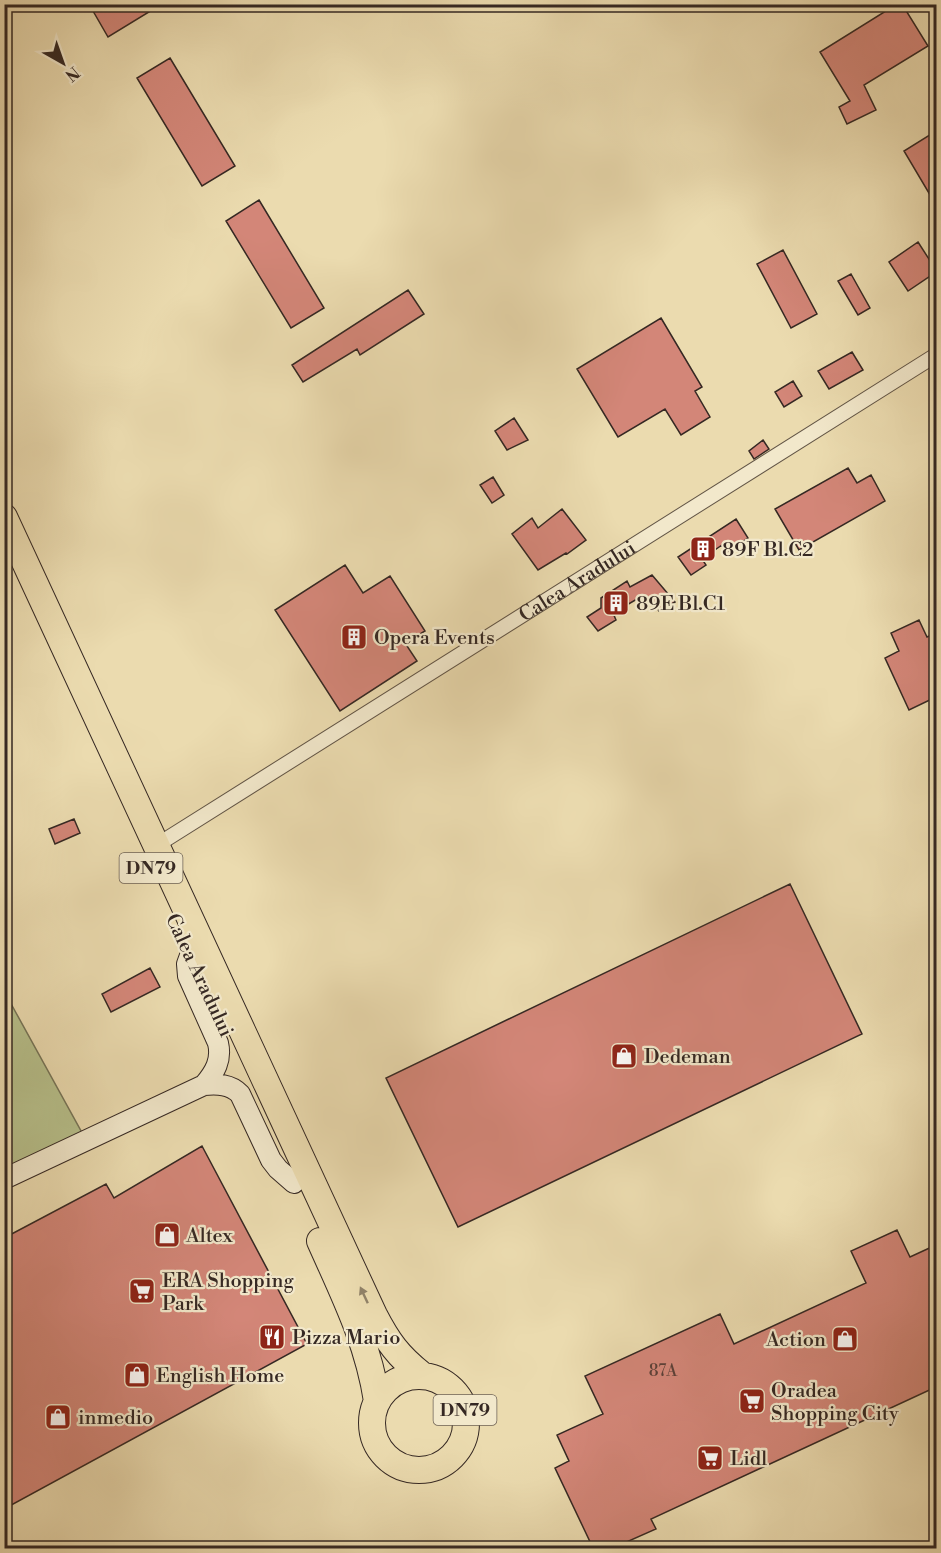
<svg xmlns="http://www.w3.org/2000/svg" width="941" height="1553" viewBox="0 0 941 1553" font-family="'Libre Bodoni',serif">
<rect width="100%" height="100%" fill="#ebdbaf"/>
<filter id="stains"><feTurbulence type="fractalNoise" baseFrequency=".00333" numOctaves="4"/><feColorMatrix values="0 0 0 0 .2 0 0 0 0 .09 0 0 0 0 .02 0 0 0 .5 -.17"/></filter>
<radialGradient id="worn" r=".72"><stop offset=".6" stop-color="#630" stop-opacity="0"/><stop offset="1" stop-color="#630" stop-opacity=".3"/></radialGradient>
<!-- green -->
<path fill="#b7c08b" stroke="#767457" stroke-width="1.5" d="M4 991 86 1140 4 1180Z"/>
<!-- building -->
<path fill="#d38678" stroke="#352823" stroke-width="1.5" d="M89 4H162L108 37Z
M897 4H902L928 46 864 85 876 110 847 124 839 107 850 101 820 52Z
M170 58 235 166 202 186 137 78Z
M936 131V205L904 151Z
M259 200 324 308 291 328 226 221Z
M918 242 936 270V272L908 291 889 262Z
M783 250 817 314 791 328 757 264Z
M851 274 870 308 858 315 838 281Z
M408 290 424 314 360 355 357 349 303 382 292 365Z
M661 318 702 387 695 391 710 417 681 435 665 409 618 437 577 369Z
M852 352 863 370 829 389 818 371Z
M793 381 802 396 784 407 775 392Z
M514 418 528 440 507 450 495 431Z
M763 440 769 449 754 459 749 451Z
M848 468 857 483 871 475 885 501 799 550 775 509Z
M493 477 504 495 492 503 480 485Z
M562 509 586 540 567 554 566 553 538 570 512 534 532 518 538 528Z
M736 519 748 538 726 553 722 545 702 559 706 565 691 575 678 557Z
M345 565 363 593 390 576 425 631 405 643 417 661 340 711 275 610Z
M652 575 675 602 659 611 651 599 641 603 637 599 613 613 616 620 598 631 587 617 601 608V598L627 581 630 587Z
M919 620 927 637 936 633V697L909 710 885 658 899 651 891 633Z
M74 819 80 833 55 844 49 829Z
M790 884 862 1034 458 1227 386 1078Z
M150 968 160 987 111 1012 102 994Z
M202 1146 307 1344 4 1509V1238L106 1184 114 1198Z
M897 1230 910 1257 936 1245V1387L651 1519 656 1529 613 1548H593L555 1468 569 1461 557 1435 603 1414 585 1376 720 1314 734 1344 866 1283 851 1251Z"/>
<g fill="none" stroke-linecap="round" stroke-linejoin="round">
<defs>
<g id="street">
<path id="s1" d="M157 845 936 355"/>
</g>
<path id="secondary" d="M191 953 187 964 188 976 218 1043C222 1060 215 1072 204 1085
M4 1179 204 1085C218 1084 230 1084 240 1094L271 1160 278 1169 294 1183"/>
<path id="highway" d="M4 517 374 1315C388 1342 398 1356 422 1375
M320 1241C344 1295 368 1342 377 1401
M372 1423a47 47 0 1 1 94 0a47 47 0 1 1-94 0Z"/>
</defs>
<!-- street casing -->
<use href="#street" stroke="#625546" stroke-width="16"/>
<!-- secondary casing -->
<use href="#secondary" stroke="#352823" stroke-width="22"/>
<!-- highway casing -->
<use href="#highway" stroke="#352823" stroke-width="28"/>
<!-- street -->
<use href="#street" stroke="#f2e8cb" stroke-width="14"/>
<!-- secondary -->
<use href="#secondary" stroke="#f2e8cb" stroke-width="20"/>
<!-- highway -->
<use href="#highway" stroke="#ebdbaf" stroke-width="26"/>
</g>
<!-- one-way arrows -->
<defs><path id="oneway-solid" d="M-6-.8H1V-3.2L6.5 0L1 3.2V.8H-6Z" transform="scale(1.5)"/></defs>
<use fill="#908269" href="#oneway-solid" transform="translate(364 1295) rotate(-115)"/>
<!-- icons -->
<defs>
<symbol id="building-square" viewBox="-11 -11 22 22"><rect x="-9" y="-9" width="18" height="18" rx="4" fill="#8f2418" stroke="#f2e8cb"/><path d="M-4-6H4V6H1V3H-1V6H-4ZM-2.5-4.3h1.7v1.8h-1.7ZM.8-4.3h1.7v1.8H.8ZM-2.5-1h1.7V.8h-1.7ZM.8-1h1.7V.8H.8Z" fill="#fff"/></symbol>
<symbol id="shop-square" viewBox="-11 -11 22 22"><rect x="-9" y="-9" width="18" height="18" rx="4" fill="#8f2418" stroke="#f2e8cb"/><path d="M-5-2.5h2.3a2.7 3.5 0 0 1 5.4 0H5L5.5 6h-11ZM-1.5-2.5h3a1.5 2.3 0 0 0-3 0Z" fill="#fff"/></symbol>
<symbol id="supermarket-square" viewBox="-11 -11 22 22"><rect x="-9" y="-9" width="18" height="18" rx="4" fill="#8f2418" stroke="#f2e8cb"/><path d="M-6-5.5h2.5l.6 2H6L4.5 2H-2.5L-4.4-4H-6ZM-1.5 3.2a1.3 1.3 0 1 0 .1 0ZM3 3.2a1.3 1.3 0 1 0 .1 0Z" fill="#fff"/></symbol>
<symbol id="restaurant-square" viewBox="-11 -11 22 22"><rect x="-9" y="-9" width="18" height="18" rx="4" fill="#8f2418" stroke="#f2e8cb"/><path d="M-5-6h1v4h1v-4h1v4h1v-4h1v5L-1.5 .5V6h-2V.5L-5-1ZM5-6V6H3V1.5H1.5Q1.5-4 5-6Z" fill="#fff"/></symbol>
</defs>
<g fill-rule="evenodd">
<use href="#building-square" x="688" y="534" width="30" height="30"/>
<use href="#building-square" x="601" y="588" width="30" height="30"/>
<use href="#building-square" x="339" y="622" width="30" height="30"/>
<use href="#shop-square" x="609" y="1041" width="30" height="30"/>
<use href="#shop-square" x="152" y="1220" width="30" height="30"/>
<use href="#supermarket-square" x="127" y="1276" width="30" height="30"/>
<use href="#restaurant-square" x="257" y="1322" width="30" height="30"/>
<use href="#shop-square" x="830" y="1324" width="30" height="30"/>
<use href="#shop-square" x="122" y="1360" width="30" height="30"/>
<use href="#supermarket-square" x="737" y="1386" width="30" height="30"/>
<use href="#shop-square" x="43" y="1402" width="30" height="30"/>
<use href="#supermarket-square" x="695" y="1443" width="30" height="30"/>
</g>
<g text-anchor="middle" stroke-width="4.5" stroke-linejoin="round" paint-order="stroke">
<!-- number labels -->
<g font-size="16" fill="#5c4038">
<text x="663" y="1376">87A</text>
</g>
<!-- shield labels -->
<g fill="#f2e8cb" stroke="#6e6255" stroke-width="1.5">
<rect x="119.5" y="853" width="63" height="30" rx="4.5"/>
<rect x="433.5" y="1395" width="63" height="30" rx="4.5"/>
</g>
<g font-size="18" font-weight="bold" fill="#352823">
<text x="151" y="874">DN79</text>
<text x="465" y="1416">DN79</text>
</g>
<!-- poi labels -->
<g font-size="20" fill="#352823" stroke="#f2e8cb" text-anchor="start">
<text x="722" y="556">89F Bl.C2</text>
<text x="636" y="610">89E Bl.C1</text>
<text x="374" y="644">Opera Events</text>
<text x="644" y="1063">Dedeman</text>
<text x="186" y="1242">Altex</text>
<text x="162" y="1287">ERA Shopping<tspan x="162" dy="23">Park</tspan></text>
<text x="292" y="1344">Pizza Mario</text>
<text x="826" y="1346" text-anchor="end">Action</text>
<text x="156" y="1382">English Home</text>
<text x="771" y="1397">Oradea<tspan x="771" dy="23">Shopping City</tspan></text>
<text x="78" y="1424">inmedio</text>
<text x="730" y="1465">Lidl</text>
</g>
<!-- street labels -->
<g font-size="20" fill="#352823" stroke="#f2e8cb">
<text dy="7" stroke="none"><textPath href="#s1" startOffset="496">Calea Aradului</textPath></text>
<text transform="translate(200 975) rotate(65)" y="7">Calea Aradului</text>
</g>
</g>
<!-- margin -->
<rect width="941" height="1553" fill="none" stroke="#ebdbaf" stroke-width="24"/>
<rect x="6" y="6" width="929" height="1541" fill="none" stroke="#352823" stroke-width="3"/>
<rect x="12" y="12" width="917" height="1529" fill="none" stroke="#352823" stroke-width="1.5"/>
<!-- north arrow -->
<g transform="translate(63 63) rotate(140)" stroke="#f2e8cb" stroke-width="4.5" paint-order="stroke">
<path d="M0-4.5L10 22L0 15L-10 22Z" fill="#352823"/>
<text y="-9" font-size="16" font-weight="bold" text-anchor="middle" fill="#352823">N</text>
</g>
<rect width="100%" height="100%" filter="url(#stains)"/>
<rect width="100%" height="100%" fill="url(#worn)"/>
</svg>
